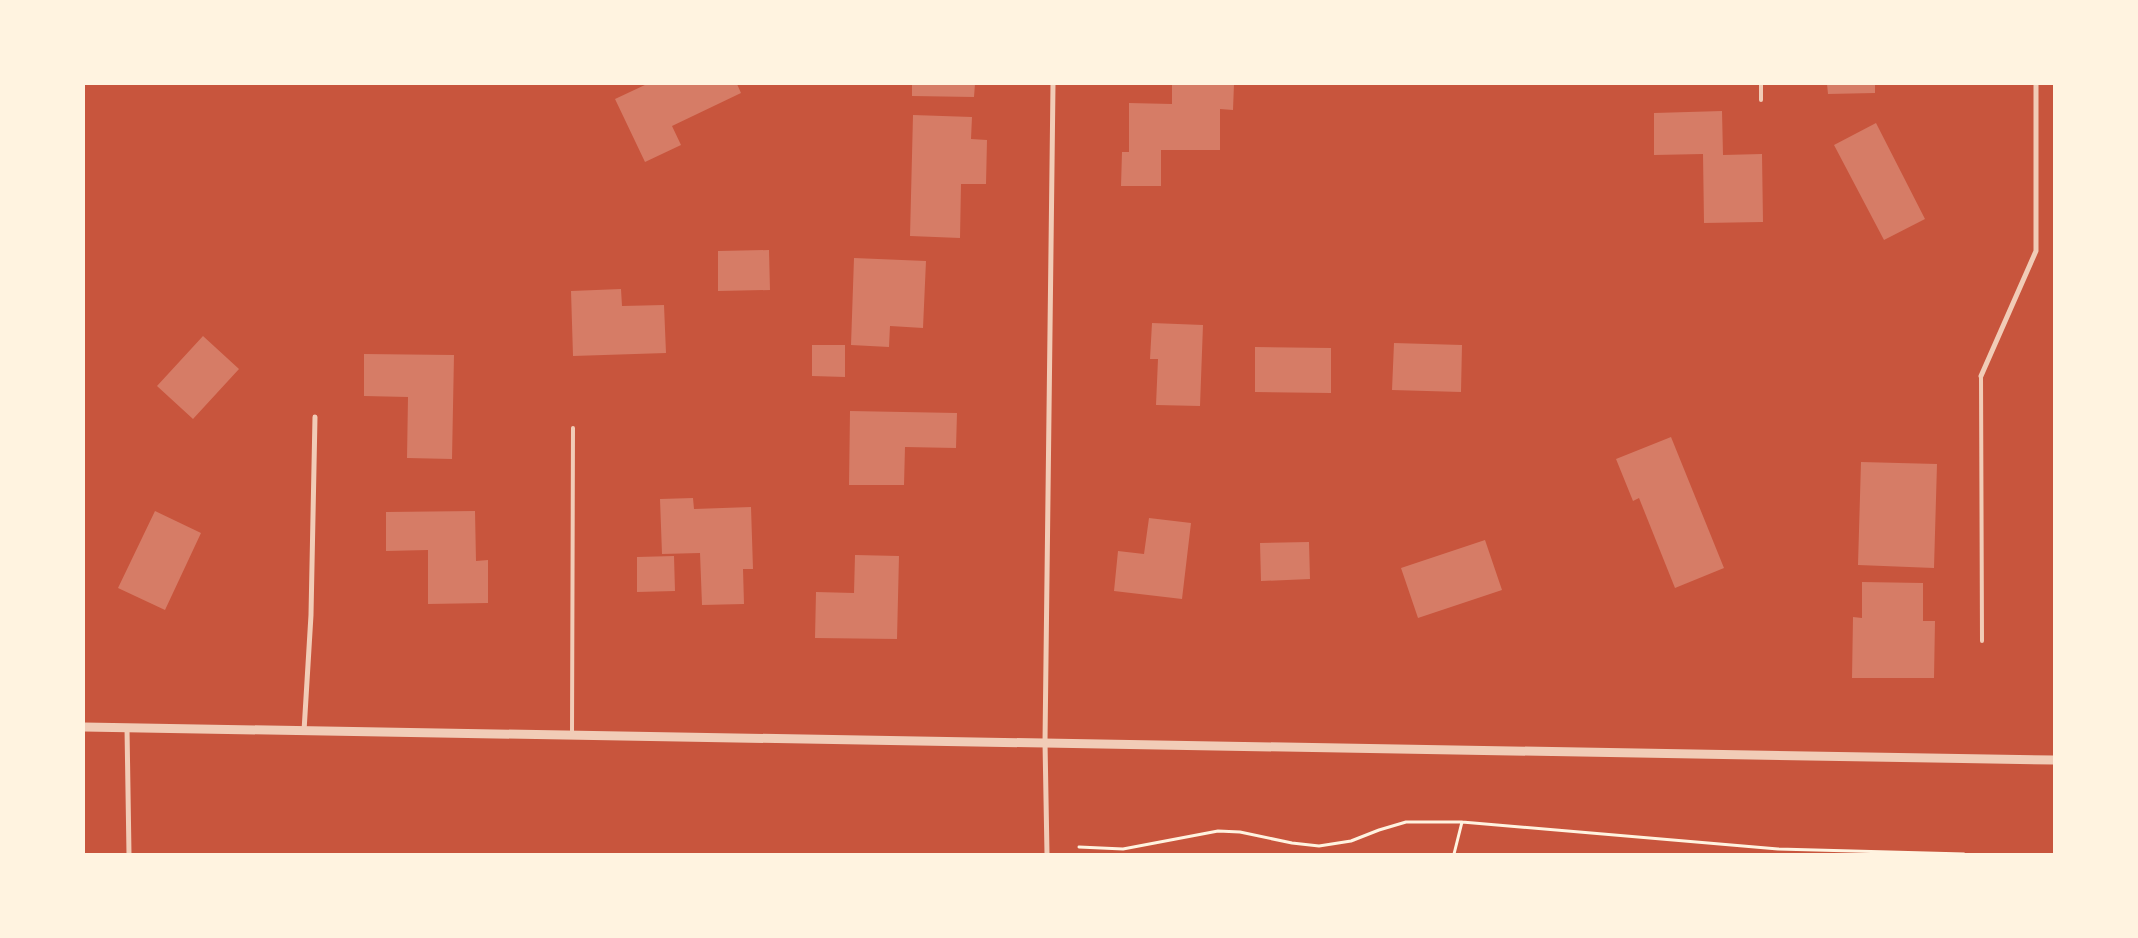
<svg xmlns="http://www.w3.org/2000/svg" width="2138" height="938" viewBox="0 0 2138 938" font-family="'Source Sans 3',sans-serif">
<rect width="100%" height="100%" fill="#c8553d"/>
<!-- building -->
<path fill="#d67c66" d="M647 84H737L741 93 672 126 681 145 645 162 615 99Z
M912 84H975L974 97 912 96Z
M1172 84H1234L1233 110 1220 109V150H1161V186H1121L1122 152H1129V103L1172 104Z
M1827 84H1875V93L1828 94Z
M1722 111 1723 155 1762 154 1763 222 1704 223 1703 154 1654 155V113Z
M913 115 972 117 971 139 987 140 986 184H961L960 238 910 236Z
M1876 123 1925 219 1884 240 1834 145Z
M769 250 770 290 718 291V251Z
M854 258 926 261 923 328 890 326 889 347 851 345Z
M621 289 622 306 664 305 666 353 573 356 571 291Z
M1152 323 1203 325 1200 406 1156 405 1158 359H1150Z
M203 336 239 369 193 419 157 386Z
M1394 343 1462 345 1461 392 1392 390Z
M812 345H845V377L812 376Z
M1255 347 1331 348V393L1255 392Z
M364 354 454 355 452 459 407 458 408 397 364 396Z
M850 411 957 413 956 448 905 447 904 485H849Z
M1671 437 1724 568 1675 588 1639 498 1633 501 1616 459Z
M1861 462 1937 464 1934 568 1858 565Z
M693 498 694 509 751 507 753 569H743L744 604 702 605 700 553 662 554 660 499Z
M155 511 201 533 165 610 118 588Z
M475 511 476 561 488 560V603L428 604V550L386 551V512Z
M1149 518 1191 523 1182 599 1114 591 1118 551 1144 554Z
M1485 540 1502 590 1418 618 1401 568Z
M1309 542 1310 579 1261 581 1260 543Z
M855 555 899 556 897 639 815 638 816 592 854 593Z
M674 556 675 591 637 592V557Z
M1862 582 1923 583V621H1935L1934 678H1852L1853 617 1862 618Z"/>
<g fill="none" stroke-linecap="round" stroke-linejoin="round">
<!-- path -->
<path stroke="#fff3e0" stroke-width="3" d="M1079 847 1123 849 1218 831 1240 832 1292 843 1319 846 1351 841 1379 830 1406 822H1462L1778 849 1964 854
M1454 854 1462 822"/>
<!-- service -->
<path stroke="#f1ccb7" stroke-width="4" d="M1761 84V100
M1981 376 1982 641
M572 734 573 428"/>
<!-- minor -->
<path stroke="#f1ccb7" stroke-width="5" d="M1981 376 2036 251V84
M127 728 129 854
M304 731 311 615 315 417
M1047 854 1045 742 1053 84"/>
<!-- tertiary -->
<path stroke="#f1ccb7" stroke-width="9" d="M84 727 2054 760"/>
</g>
<!-- border -->
<rect width="2138" height="938" fill="none" stroke="#fff3e0" stroke-width="170"/>
</svg>
